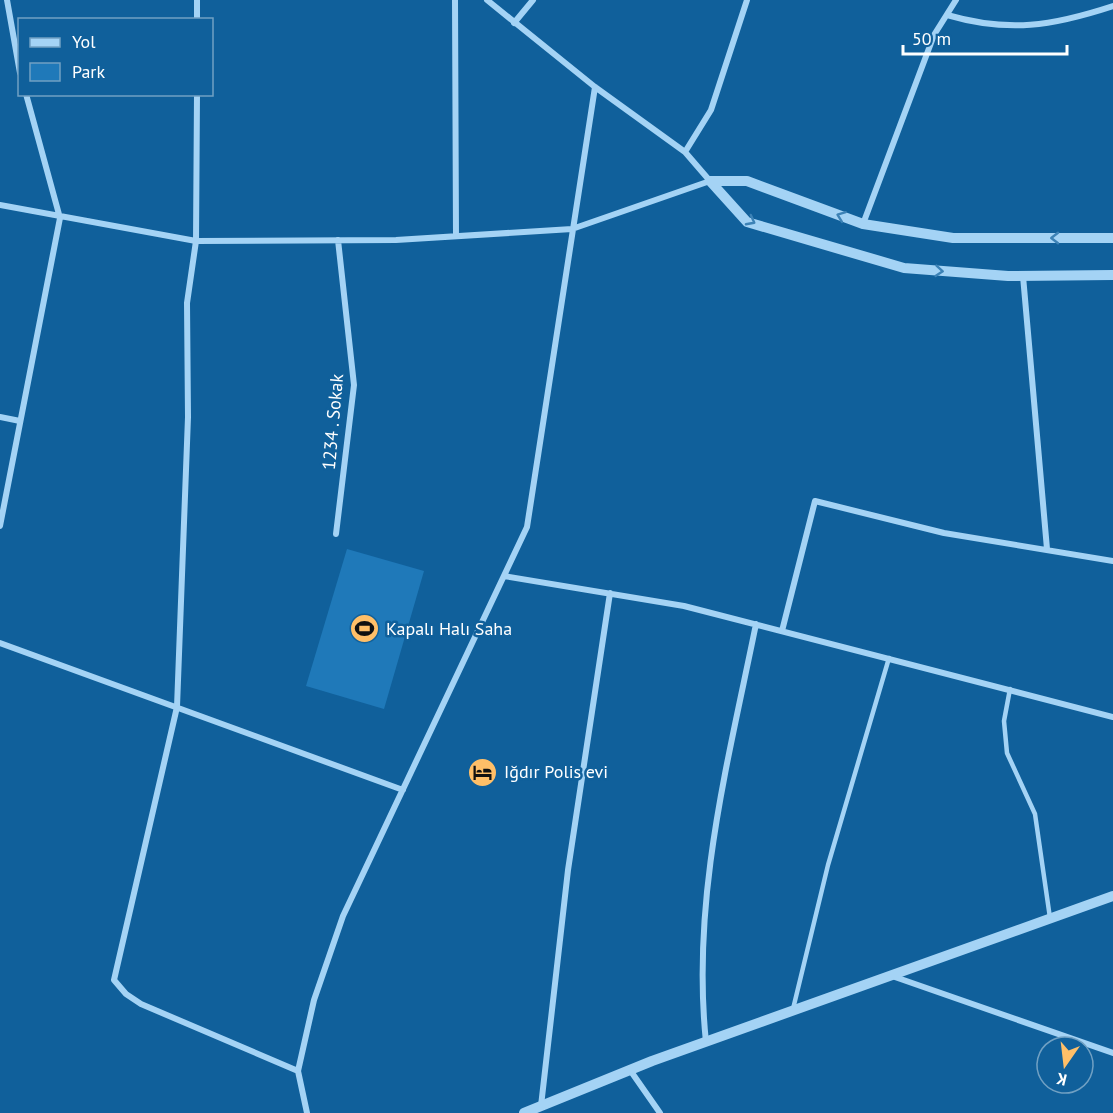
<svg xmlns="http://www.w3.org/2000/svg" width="1113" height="1113" viewBox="0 0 1113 1113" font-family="'PT Sans',sans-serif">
<rect width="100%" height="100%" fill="#10609b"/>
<!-- green -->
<path fill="#1f79b9" d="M347 549 424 571 384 709 306 686Z"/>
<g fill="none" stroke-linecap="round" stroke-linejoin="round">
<!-- service -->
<path stroke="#a4d3f5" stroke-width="4.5" d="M1010 689 1004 721 1007 753 1035 814 1050 918
M793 1009 828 865 889 658"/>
<!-- minor -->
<path stroke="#a4d3f5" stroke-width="6" d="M7 0 20 73
M455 0 456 236
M947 15C1009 33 1052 26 1113 6
M197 20V0
M514 23 533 0
M197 94 196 241 187 303 188 417 177 707 114 980 126 994 141 1004 298 1071
M685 152 711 110 747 0
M0 205 196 241 396 240 572 229 710 181 685 152 595 87 487 0
M863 224 934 35 956 0
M1023 276 1047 549
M0 417 20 421
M0 526 60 218 26 94
M336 534 354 385 338 240
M504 576 684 606 1113 717
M782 631 815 501 944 533 1113 561
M0 643 403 790
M892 976 1113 1053
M706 1042C691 900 728 762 756 624
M630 1070 660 1113
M541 1106 568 870 610 593
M307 1113 298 1071 314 1000 343 916 527 527 595 87"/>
<!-- tertiary -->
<path stroke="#a4d3f5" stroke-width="10" d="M710 181 747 222 904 268 1008 276 1113 275
M710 181H747L863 224 953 238H1113
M524 1113 652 1061 1113 896"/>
</g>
<!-- one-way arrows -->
<defs><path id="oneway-chevron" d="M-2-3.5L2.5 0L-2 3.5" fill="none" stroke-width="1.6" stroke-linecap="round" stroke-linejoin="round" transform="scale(1.5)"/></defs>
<g stroke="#3c82b6">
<use href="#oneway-chevron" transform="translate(841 216) rotate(-159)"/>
<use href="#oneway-chevron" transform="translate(751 221) rotate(28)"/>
<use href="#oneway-chevron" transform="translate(1055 238) rotate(-180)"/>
<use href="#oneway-chevron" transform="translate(939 271) rotate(5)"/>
</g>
<!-- icons -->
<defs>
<symbol id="stadium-disc" viewBox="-11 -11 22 22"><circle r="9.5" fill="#ffbf68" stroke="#10609b"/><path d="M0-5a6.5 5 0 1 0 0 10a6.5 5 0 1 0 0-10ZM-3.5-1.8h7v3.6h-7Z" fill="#111"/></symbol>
<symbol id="hotel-disc" viewBox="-11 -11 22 22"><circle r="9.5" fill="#ffbf68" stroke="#10609b"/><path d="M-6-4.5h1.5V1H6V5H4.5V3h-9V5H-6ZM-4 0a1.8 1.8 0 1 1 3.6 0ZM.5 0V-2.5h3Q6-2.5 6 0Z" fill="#111"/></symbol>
</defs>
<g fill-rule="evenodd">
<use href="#stadium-disc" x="348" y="612" width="33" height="33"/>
<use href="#hotel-disc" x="466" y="756" width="33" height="33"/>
</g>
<g text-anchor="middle" stroke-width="5" stroke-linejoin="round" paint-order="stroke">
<!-- street labels -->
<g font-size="18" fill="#fff" stroke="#10609b">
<text transform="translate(333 422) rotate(-85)" y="6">1234 . Sokak</text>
</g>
<!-- poi labels -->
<g font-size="18" fill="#fff" stroke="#10609b" text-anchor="start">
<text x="386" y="635">Kapalı Halı Saha</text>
<text x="504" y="778">Iğdır Polis evi</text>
</g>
</g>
<!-- legend -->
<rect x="18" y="18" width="195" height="78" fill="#10609b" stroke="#70a0c3" stroke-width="1.5"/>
<rect x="30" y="38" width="30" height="9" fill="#a4d3f5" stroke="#70a0c3" stroke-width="1.5"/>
<text x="72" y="48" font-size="18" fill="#ffffff">Yol</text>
<rect x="30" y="63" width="30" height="18" fill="#1f79b9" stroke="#70a0c3" stroke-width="1.5"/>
<text x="72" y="78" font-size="18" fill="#ffffff">Park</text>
<!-- north arrow -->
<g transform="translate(1065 1065) rotate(194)"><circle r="28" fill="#10609b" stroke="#70a0c3" stroke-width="1.5"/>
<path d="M0-4.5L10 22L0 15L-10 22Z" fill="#ffbf68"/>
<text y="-9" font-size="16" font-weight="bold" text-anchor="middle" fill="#ffffff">K</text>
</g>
<!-- scale -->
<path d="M903 45v9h164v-9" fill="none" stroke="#ffffff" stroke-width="3"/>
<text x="912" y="45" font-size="18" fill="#ffffff" stroke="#10609b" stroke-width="4.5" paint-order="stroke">50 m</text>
</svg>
